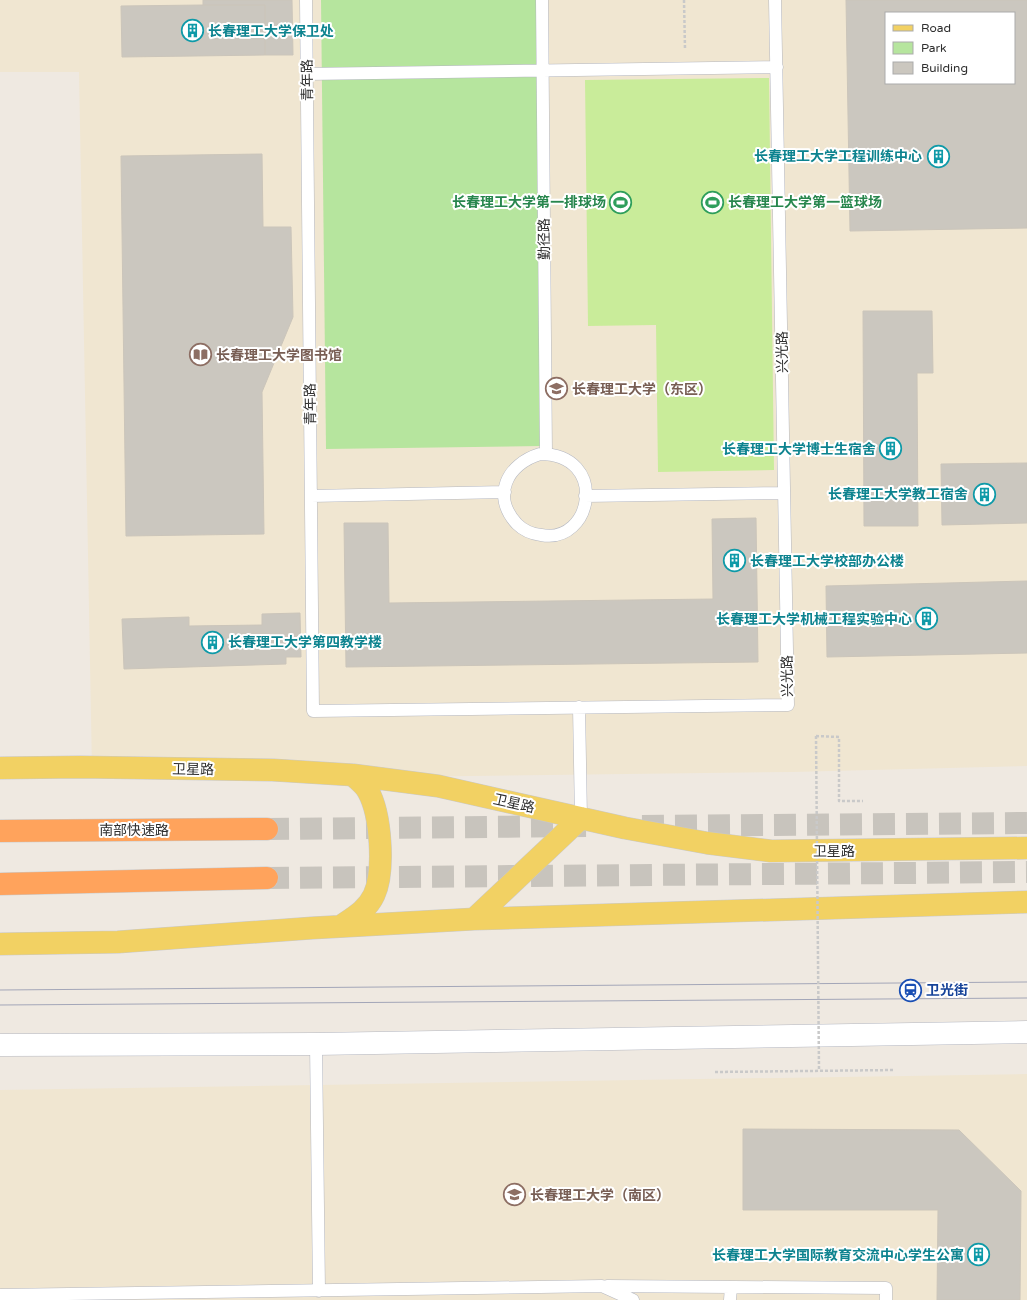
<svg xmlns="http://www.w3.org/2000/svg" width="1027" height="1300" viewBox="0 0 1027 1300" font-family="'Varela Round','Noto Sans SC',sans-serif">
<rect width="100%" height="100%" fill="#efe9e1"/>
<!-- education -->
<path fill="#f0e6d1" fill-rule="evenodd" d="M0 0H1027V766L792 772 308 778 92 770 79 72H0ZM886 13H1014V83H886Z
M1027 1074V1300H0V1090Z"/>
<!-- green -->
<path fill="#b6e59e" d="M321 0H536L541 446 326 449Z"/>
<!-- pitch -->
<path fill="#c9ec9a" d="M769 78 774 470 658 472 656 325 588 326 585 80Z"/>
<!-- building -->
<path fill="#cbc7bf" stroke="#cbc5ba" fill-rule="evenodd" d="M203 0H292L293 55H265V5H203Z
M846 0H1027V228L850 231ZM886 13H1014V83H886Z
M203 5H265V55L122 57 121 6Z
M262 154 263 227H291L293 317 262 392 264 534 126 536 121 156Z
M863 311H932L933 373H917L918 526H864Z
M1027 463V523L942 525 941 464Z
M756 518 758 662 346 667 344 523H388L389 603 713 599 712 519Z
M1027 581V653L827 657 826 586Z
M300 613 301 657H286V664L124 669 122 619 189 617V626L262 625V614Z
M743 1129 959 1130 1021 1191 1020 1300H937L938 1210H743Z"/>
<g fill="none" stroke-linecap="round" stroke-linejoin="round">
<!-- highway-tunnel -->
<path stroke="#c8c4bd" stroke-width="22" stroke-dasharray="22 11" stroke-linecap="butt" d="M642 826 1027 823
M267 829 586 826
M267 878 1027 872"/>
<defs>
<path id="lane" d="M306 0 313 711 788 705 775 0
M542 0 546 454
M307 74 777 67
M540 454C609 454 593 545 541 535 532 534 524 531 517 524 491 496 507 464 540 454Z
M311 496 505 492
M585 496 784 493
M579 707 581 818
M316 1044 319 1291
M607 1286 886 1288V1300
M0 1295 602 1286 633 1300
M730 1300 731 1287"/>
<path id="secondary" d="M0 1045 316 1044 1027 1032"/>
<path id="primary" d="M0 768 80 767 273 770 353 775 438 786 625 828 707 843 771 851 1027 848
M474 919 581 818
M341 926C354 917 367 910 374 895 385 871 381 814 368 791 365 785 358 780 353 775
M0 944 118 942 312 928 474 919 1027 902"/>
<path id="highway" d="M0 831 267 829
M0 884 267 878"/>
</defs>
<!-- lane casing -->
<use href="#lane" stroke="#b4b7c1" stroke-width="13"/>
<!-- secondary casing -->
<use href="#secondary" stroke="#b4b7c1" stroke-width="23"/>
<!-- primary casing -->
<use href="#primary" stroke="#c9c9c9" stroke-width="23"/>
<!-- highway casing -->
<use href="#highway" stroke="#c9c9c9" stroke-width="23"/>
<!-- path -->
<path stroke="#c9c9c9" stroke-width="2.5" stroke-dasharray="3 2" stroke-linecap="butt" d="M684 0 685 49
M816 736 839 737V801H863
M715 1072 895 1070"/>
<!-- lane -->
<use href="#lane" stroke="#fff" stroke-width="12"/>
<!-- secondary -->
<use href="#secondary" stroke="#fff" stroke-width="22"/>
<!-- primary -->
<use href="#primary" stroke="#f2d163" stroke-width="22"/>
<!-- highway -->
<use href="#highway" stroke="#ffa35c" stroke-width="22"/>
<!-- tram -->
<path stroke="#a3a6b8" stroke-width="1" d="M0 990 1027 982
M0 1005 1027 998"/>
<!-- path-bridge -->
<path stroke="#c9c9c9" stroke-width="2.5" stroke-dasharray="3 2" stroke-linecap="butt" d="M816 736 819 1070"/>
</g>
<!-- icons -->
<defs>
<symbol id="building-ring" viewBox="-11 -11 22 22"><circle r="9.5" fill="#fff" stroke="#0f9aa8" stroke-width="1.5"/><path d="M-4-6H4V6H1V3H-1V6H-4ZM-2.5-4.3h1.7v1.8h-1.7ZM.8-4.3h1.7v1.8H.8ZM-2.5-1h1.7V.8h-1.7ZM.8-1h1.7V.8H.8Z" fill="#0f9aa8"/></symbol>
<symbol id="stadium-ring" viewBox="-11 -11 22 22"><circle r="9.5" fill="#fff" stroke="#2e9e5b" stroke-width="1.5"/><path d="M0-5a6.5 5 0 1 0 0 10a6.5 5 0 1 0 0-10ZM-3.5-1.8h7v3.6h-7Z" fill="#2e9e5b"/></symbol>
<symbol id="library-ring" viewBox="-11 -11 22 22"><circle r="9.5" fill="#fff" stroke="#8d6e63" stroke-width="1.5"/><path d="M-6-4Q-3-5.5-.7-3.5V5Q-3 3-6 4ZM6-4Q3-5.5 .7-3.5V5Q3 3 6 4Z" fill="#8d6e63"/></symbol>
<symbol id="university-ring" viewBox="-11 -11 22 22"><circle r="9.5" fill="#fff" stroke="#8d6e63" stroke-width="1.5"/><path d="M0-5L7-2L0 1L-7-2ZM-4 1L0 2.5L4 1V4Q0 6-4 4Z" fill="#8d6e63"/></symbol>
<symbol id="station-ring" viewBox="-11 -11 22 22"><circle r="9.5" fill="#fff" stroke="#1a4fb4" stroke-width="1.5"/><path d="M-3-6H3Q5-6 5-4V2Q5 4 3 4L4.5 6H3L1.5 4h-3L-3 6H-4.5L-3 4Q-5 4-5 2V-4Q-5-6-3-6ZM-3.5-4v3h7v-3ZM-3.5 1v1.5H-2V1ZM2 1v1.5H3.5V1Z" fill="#1a4fb4"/></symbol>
</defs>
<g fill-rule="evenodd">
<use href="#building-ring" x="180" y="18" width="25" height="25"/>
<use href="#building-ring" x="926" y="144" width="25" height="25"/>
<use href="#stadium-ring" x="608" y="190" width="25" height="25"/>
<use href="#stadium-ring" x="700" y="190" width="25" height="25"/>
<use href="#library-ring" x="188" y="342" width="25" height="25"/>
<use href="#university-ring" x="544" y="376" width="25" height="25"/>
<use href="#building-ring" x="878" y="436" width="25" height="25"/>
<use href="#building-ring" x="972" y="482" width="25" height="25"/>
<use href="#building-ring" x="722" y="548" width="25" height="25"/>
<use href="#building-ring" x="914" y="606" width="25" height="25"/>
<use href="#building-ring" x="200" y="630" width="25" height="25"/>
<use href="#station-ring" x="898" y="978" width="25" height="25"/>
<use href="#university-ring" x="502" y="1182" width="25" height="25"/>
<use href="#building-ring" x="966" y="1242" width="25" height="25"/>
</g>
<g text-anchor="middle" stroke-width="4" stroke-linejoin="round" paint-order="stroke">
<!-- culture labels -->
<g font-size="14" font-weight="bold" fill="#0d838f" stroke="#fff" text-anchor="end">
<text x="208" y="36" text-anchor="start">长春理工大学保卫处</text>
<text x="922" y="161">长春理工大学工程训练中心</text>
<text x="876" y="454">长春理工大学博士生宿舍</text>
<text x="968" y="499">长春理工大学教工宿舍</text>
<text x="750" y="566" text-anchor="start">长春理工大学校部办公楼</text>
<text x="912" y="624">长春理工大学机械工程实验中心</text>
<text x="228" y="647" text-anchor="start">长春理工大学第四教学楼</text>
<text x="964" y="1260">长春理工大学国际教育交流中心学生公寓</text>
</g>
<!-- street labels -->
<g font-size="14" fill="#2e2e2e" stroke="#fff">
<text transform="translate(307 80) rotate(-91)" y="5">青年路</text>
<text transform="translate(544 239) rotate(-91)" y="5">勤径路</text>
<text transform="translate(782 352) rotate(-91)" y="5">兴光路</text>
<text transform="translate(310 404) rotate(-91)" y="5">青年路</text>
<text transform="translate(787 676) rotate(-91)" y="5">兴光路</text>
<text transform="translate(193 769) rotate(1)" y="5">卫星路</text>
<text transform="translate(514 803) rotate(13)" y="5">卫星路</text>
<text x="134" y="835">南部快速路</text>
<text x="834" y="856">卫星路</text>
</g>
<!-- leisure labels -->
<g font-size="14" font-weight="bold" fill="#27864d" stroke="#fff" text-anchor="end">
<text x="606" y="207">长春理工大学第一排球场</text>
<text x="728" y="207" text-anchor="start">长春理工大学第一篮球场</text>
</g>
<!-- education labels -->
<g font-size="14" font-weight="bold" fill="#785e54" stroke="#fff" text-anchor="start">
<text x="216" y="360">长春理工大学图书馆</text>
<text x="572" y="394">长春理工大学（东区）</text>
<text x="530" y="1200">长春理工大学（南区）</text>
</g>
<!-- transit labels -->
<g font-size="14" font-weight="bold" fill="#164399" stroke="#fff" text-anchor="start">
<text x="926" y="995">卫光街</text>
</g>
</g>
<!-- legend -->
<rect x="885" y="12" width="130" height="72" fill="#ffffff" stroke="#ababab"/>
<rect x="893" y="25" width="20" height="6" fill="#f2d163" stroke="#ababab"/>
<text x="921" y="32" font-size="12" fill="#2e2e2e">Road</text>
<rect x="893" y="42" width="20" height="12" fill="#b6e59e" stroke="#ababab"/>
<text x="921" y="52" font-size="12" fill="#2e2e2e">Park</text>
<rect x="893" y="62" width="20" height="12" fill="#cbc7bf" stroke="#ababab"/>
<text x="921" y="72" font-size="12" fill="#2e2e2e">Building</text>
</svg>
